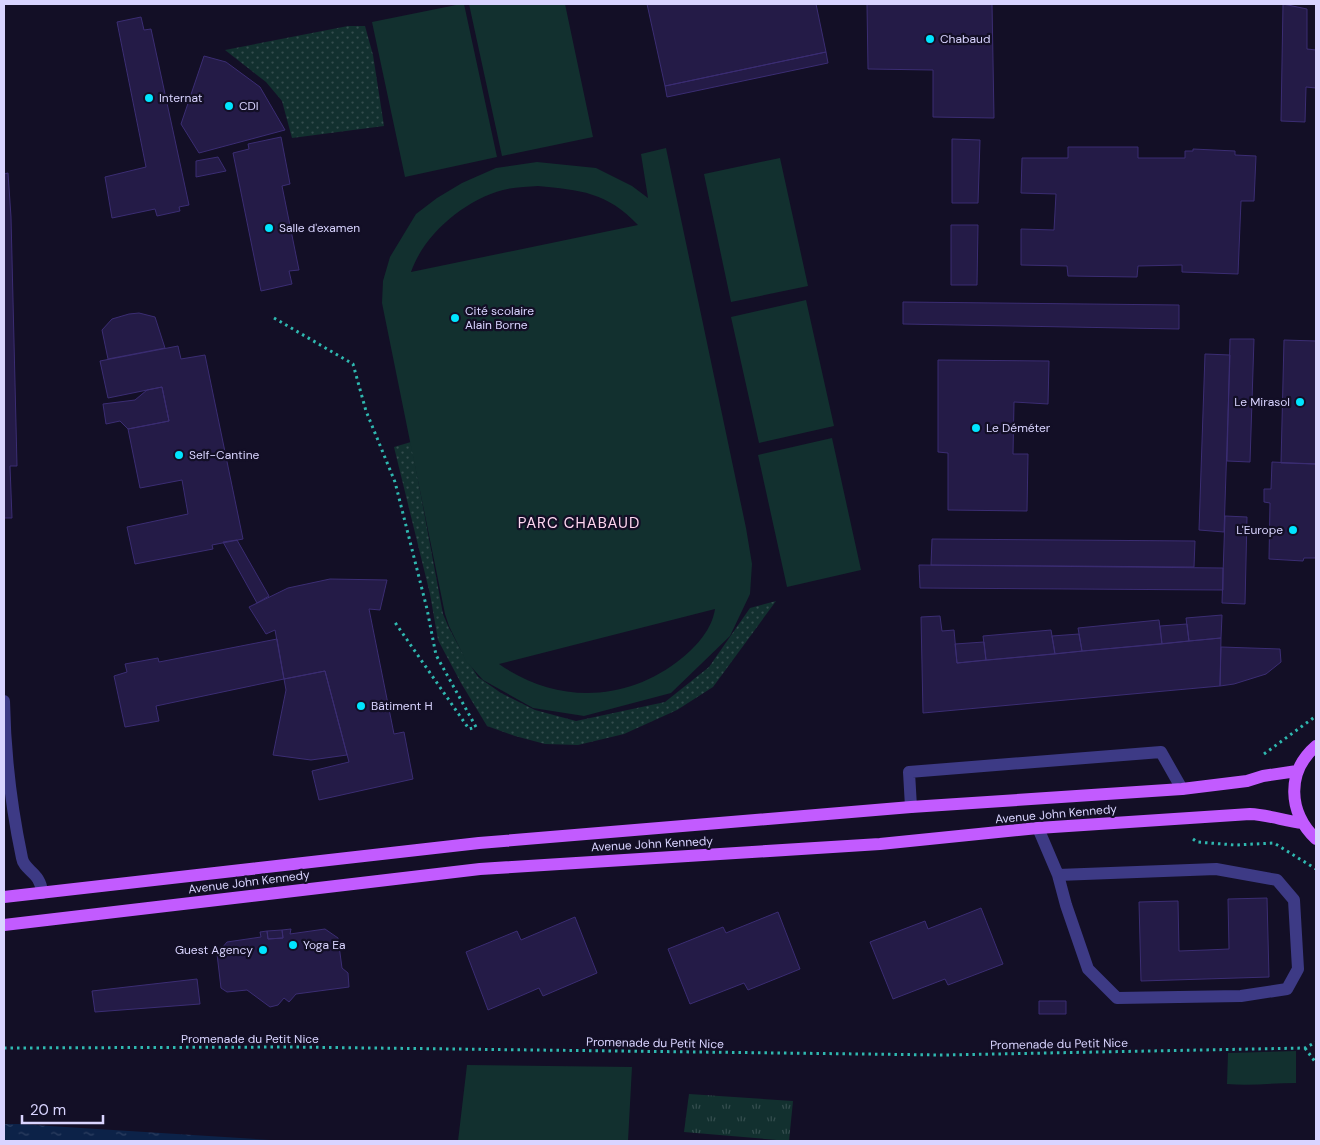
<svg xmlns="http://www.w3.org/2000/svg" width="1320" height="1145" viewBox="0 0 1320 1145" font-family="'DM Sans',sans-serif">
<defs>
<pattern id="grass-dots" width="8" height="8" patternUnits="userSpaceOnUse" patternTransform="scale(1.25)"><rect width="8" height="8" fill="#12302f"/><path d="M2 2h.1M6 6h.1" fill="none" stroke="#344d4e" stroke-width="1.8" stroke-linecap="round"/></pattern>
<pattern id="park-tufts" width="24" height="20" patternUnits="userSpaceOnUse" patternTransform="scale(1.25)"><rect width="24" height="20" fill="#12302f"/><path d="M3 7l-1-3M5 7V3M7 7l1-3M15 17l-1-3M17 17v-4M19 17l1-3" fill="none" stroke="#344d4e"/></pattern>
<pattern id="water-ripples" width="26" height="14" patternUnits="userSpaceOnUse" patternTransform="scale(1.25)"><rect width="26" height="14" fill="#0c2248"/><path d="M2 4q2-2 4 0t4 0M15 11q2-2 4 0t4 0" fill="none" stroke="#2f4163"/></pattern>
</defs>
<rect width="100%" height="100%" fill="#130f26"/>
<!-- grass -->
<path fill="url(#grass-dots)" d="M348 26H365L373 55 384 126 292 138 282 101 266 82 225 50Z
M411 442 443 614 449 628 463 654 478 677 501 693 535 710 576 721 665 702 709 667 750 608 776 601 713 687 677 710 624 734 578 745 545 744 515 736 487 726 461 683 438 640 430 594 394 447Z"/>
<!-- park -->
<path fill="url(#park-tufts)" d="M689 1094 793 1101 789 1141 684 1132Z"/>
<!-- pitch -->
<path fill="#12302f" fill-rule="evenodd" d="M461 4H464L497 157 405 177 372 22Z
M469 4H565L593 137 502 156Z
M666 148 746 528 752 564 750 594 730 636 671 693 584 716 533 708 483 680 466 661 449 626 445 614 382 303 383 281 390 257 416 214 437 198 462 183 496 168 537 162 596 168 632 186 648 198 641 154ZM538 186C580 190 607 192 638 225L411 272C424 234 465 200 503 190 514 187 527 187 538 186ZM715 609C712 629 697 646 682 658 627 703 556 704 499 664Z
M780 158 808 286 731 302 704 174Z
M806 300 834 426 759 443 731 317Z
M832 438 861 570 787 587 758 455Z
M1296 1051V1083C1273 1083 1251 1086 1227 1084L1228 1053Z
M467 1065 632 1067 628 1141H458Z"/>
<!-- water -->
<path fill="url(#water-ripples)" d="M4 1124H18L286 1141H4Z"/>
<!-- building -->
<path fill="#241b47" stroke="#3b2d73" d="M647 4H816L826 52 665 86Z
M867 4H992L994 118 933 117V70L868 69Z
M1283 4 1307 9V49L1316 50V88L1306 87 1305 122 1281 121Z
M141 17 144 30 151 29 189 205 179 207 180 211 157 216 155 209 112 218 105 177 146 167 117 22Z
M826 52 828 63 667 97 665 86Z
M204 56 226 62 260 87 285 130 199 153 181 124Z
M281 137 290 184 282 186 299 270 289 271 292 284 261 291 233 153 249 149 248 144Z
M952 139 980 140 978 203H952Z
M1068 147H1138V158H1185V151H1193V149L1235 151V155L1256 156 1254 201H1241L1238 274 1182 272V265L1138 266 1137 277 1068 276 1067 266 1021 265V229L1054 230 1056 194 1021 193 1022 158H1068Z
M218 157 226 171 196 177V161Z
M8 173 11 217 17 466H10L12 518H4V174Z
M951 225H978L977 285H951Z
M903 302 1179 305V329L903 324Z
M139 313 155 317 165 348 108 359 102 330 112 319 129 314Z
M1230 339H1254L1250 462 1227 461Z
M1284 340 1316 341V464L1281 463Z
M178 346 181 359 205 355 243 539 212 545 213 549 135 564 127 527 188 514 182 480 140 488 128 429 169 421 162 387 108 398 100 361Z
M1205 354 1230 355 1224 532 1199 530Z
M938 360 1049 361 1048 404 1014 402 1013 454H1028L1027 511 948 510V453L938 452Z
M162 387 169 421 128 429 120 421 106 424 103 404 135 400 147 390Z
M1272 462 1316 464V558H1304L1303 561 1269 559 1270 503 1264 502V489H1271Z
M1225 516 1247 517 1245 604 1222 603Z
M932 539 1195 541 1194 567 931 565Z
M237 540 269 596 257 603 223 542Z
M919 565 1223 568V590L920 588Z
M330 579 387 580 380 610 369 609 394 734 404 732 413 779 319 800 312 771 349 762 325 671 284 679 275 630 266 634 249 607 288 588Z
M1222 615 1221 638 1189 641 1186 618Z
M940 616 942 631 954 630 957 663 1221 638 1220 686 923 713 921 617Z
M1159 620 1162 644 1082 651 1078 628Z
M1187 624 1189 641 1162 644 1160 626Z
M1051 630 1055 654 986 660 983 636Z
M1079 634 1082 651 1055 654 1052 636Z
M277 639 284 679 156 706 159 721 125 727 114 676 127 672 125 664 158 658 159 662Z
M984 642 986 660 957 663 955 644Z
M1221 647 1280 649 1281 662 1266 674 1234 684 1220 686Z
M325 671 347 755 311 760 273 755 286 690 284 679Z
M1267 898 1269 977 1141 981 1139 902 1178 901 1179 951 1206 950 1229 949 1228 899Z
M981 908 1003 964 948 985 945 979 893 999 870 942 925 921 928 929Z
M778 912 800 969 748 990 744 983 690 1004 668 949 723 927 726 933Z
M575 917 597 973 543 996 539 988 488 1010 466 952 517 931 521 940Z
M291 929 290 934 325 929 338 938 342 968 348 973 349 987 296 994 289 1002 284 998 278 1005 270 1007 247 990 227 992 221 988 217 954 227 942 261 937 260 932 267 931 268 939 283 938 282 930Z
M282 930 283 938 268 939 267 931Z
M197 979 200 1004 95 1012 92 991Z
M1039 1001H1066V1014H1039Z"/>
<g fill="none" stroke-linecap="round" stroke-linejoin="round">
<!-- path -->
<path stroke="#2fb8b0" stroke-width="3" stroke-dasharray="2.5 4" stroke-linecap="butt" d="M274 318 353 364 366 411 395 482 427 609 436 655 476 727 469 729 394 621
M1264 754 1316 716
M1193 839 1197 842 1235 845 1274 843 1316 869
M4 1048 290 1047 943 1055 1305 1048 1316 1042
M1305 1048 1316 1063"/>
<!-- minor -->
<path stroke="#3d3a85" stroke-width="12" d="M4 701C5 753 11 806 22 858 24 871 41 872 42 893
M911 807 909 772 1161 752 1182 789
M1038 828 1058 875 1066 905 1088 969 1117 998 1241 996 1287 989 1298 969 1294 900 1277 880 1216 869 1058 875"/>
<!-- major -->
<path stroke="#c25bff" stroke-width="12" d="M1316 746C1286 772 1288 812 1316 839
M4 897 479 843 911 807 1182 789 1247 781 1263 776 1297 771
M4 925 480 869 880 844 1038 828 1250 814C1269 815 1285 821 1303 823"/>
</g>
<!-- markers -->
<g fill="#00e5ff" stroke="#130f26" stroke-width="2">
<circle cx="930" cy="39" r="5"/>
<circle cx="149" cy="98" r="5"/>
<circle cx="229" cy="106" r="5"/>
<circle cx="269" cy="228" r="5"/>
<circle cx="455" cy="318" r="5"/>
<circle cx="1300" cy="402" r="5"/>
<circle cx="976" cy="428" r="5"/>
<circle cx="179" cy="455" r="5"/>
<circle cx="1293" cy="530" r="5"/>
<circle cx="361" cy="706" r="5"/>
<circle cx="293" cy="945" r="5"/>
<circle cx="263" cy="950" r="5"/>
</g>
<g text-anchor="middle" stroke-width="4.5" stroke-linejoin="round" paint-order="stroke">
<!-- poi labels -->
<g font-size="12" fill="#d9d4ff" stroke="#130f26" text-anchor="start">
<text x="940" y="43">Chabaud</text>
<text x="159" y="102">Internat</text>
<text x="239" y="110">CDI</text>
<text x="279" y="232">Salle d'examen</text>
<text x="465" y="315">Cité scolaire<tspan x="465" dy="14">Alain Borne</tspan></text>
<text x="1290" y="406" text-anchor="end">Le Mirasol</text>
<text x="986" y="432">Le Déméter</text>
<text x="189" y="459">Self-Cantine</text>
<text x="1283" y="534" text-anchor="end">L'Europe</text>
<text x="371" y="710">Bâtiment H</text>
<text x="303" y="949">Yoga Ea</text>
<text x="253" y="954" text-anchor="end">Guest Agency</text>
</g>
<!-- street labels -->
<g font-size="12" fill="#d9d4ff" stroke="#130f26">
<text transform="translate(1056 814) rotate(-5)" y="4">Avenue John Kennedy</text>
<text transform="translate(652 844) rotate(-3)" y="4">Avenue John Kennedy</text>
<text transform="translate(249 882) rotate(-7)" y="4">Avenue John Kennedy</text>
<text x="250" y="1043">Promenade du Petit Nice</text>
<text transform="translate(655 1043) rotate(1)" y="4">Promenade du Petit Nice</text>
<text transform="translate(1059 1044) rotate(-1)" y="4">Promenade du Petit Nice</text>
</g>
<!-- quarter labels -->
<g font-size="15" letter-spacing="1" fill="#ffd6f0" stroke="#130f26">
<text x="579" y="528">PARC CHABAUD</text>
</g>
</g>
<!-- border -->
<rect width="1320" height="1145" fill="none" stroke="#d9d4ff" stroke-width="10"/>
<!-- scale -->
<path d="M22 1115v8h81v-8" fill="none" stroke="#d9d4ff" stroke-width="2.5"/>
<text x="30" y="1115" font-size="15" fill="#d9d4ff" stroke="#130f26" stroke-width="4" paint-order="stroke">20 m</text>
</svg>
